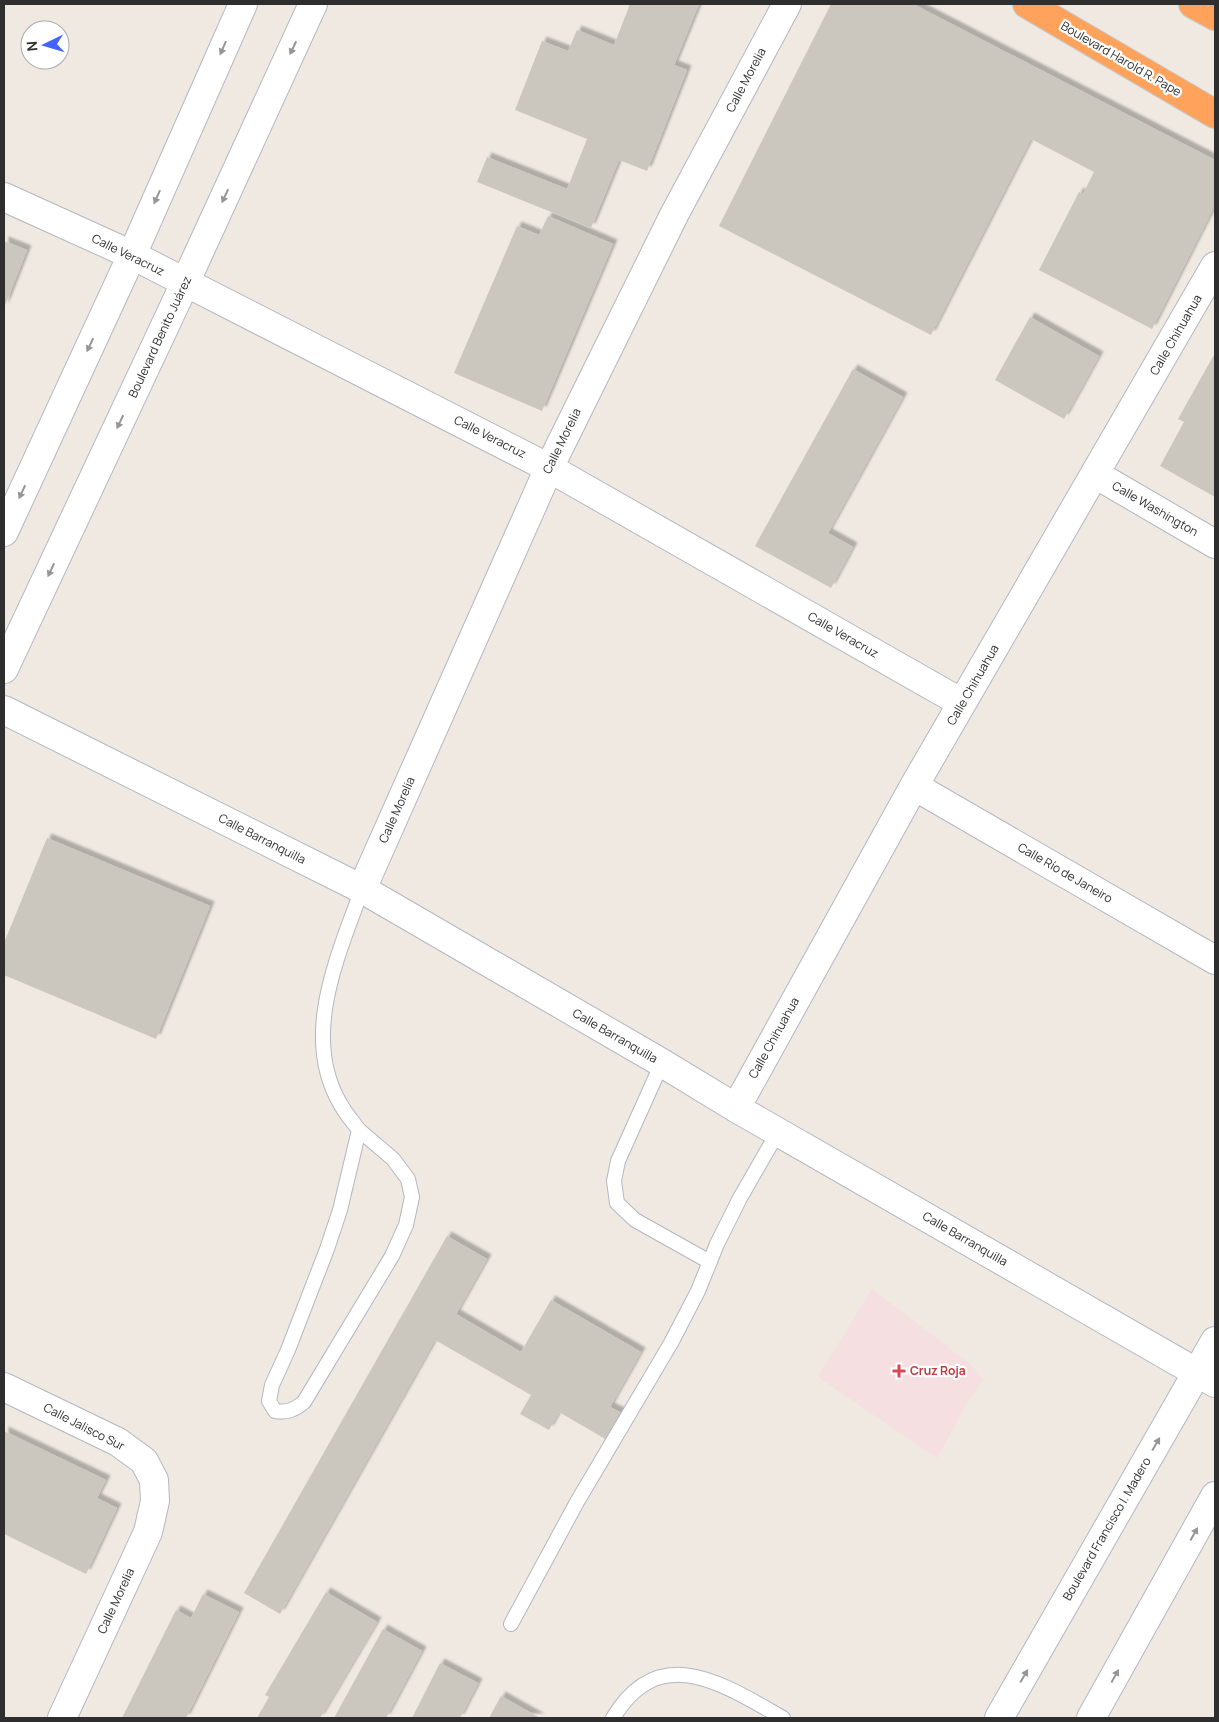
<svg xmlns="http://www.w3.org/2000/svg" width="1219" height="1722" viewBox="0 0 1219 1722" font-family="Manrope,sans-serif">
<defs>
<filter id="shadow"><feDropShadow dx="4.5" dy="-4.5" stdDeviation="1" flood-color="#0004"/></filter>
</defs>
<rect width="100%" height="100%" fill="#efe9e1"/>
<!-- medical -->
<path fill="#f5dfe0" d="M872 1289 970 1364 983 1380 969 1399 937 1458 818 1377Z"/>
<!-- building -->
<path fill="#cbc7bf" filter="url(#shadow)" d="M630 4H699L674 65 687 70 647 171 619 160 591 228 477 182 487 157 567 189 587 139 515 110 542 41 568 51 577 30 614 45Z
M831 4H913L1215 160V205L1152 329 1039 270 1079 192 1083 194 1094 172 1031 139 931 335 719 226Z
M548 216 613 244 542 411 454 373 517 226 539 235Z
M4 241 27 250 4 308Z
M1030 317 1099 356 1064 419 995 380Z
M1215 353V497L1160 466 1184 422 1178 419Z
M853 369 903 397 828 533 853 547 831 588 755 546Z
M47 838 210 906 156 1039 4 975V943Z
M447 1236 487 1259 456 1314 521 1352 551 1300 641 1352 610 1407 622 1413 607 1440 559 1412 549 1430 520 1414 531 1395 435 1340 280 1614 244 1593Z
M4 1431 106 1480 97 1498 117 1508 86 1574 4 1534Z
M326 1592 377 1622 320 1718H257L269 1697 265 1695Z
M203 1594 239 1612 186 1718H122L176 1610 191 1618Z
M383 1629 422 1651 386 1718H334Z
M440 1663 478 1683 460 1718H412Z
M501 1696 540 1718H489Z"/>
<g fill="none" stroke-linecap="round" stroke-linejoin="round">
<defs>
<path id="lane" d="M662 1063 618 1161 614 1181 617 1203 635 1220 710 1262
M359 1130 393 1159 408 1179 412 1197 406 1225 392 1256 304 1402C294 1410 287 1413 275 1411L269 1401 272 1385 288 1350 327 1249 340 1210 359 1130C353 1122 346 1114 341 1105 300 1037 338 956 362 889
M511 1624 577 1502 671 1343 698 1291 717 1244 740 1198 778 1132
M613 1718C660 1640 724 1685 783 1718"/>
<path id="street" d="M4 197 132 255 549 468 962 703
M1095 474 1215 544
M4 710 362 889 662 1063 736 1108 1215 1383
M914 786 1215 960
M362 889 549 468 674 215 787 4
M736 1108 914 786 1215 266
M4 1387 118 1442 144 1461 154 1480 155 1501 148 1532 62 1718"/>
<path id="secondary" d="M4 532 132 255 243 4
M4 669 185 283 313 4
M999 1718 1215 1341
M1091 1718 1215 1496"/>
<path id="highway" d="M1027 4 1215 114
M1193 4 1215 16"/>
</defs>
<!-- lane casing -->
<use href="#lane" stroke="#b4b7c1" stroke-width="16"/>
<!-- street casing -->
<use href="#street" stroke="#b4b7c1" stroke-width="30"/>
<!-- secondary casing -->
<use href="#secondary" stroke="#b4b7c1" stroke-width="30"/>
<!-- highway casing -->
<use href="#highway" stroke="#c9c9c9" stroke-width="30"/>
<!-- lane -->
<use href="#lane" stroke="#fff" stroke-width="14"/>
<!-- street -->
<use href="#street" stroke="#fff" stroke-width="28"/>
<!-- secondary -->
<use href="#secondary" stroke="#fff" stroke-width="28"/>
<!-- highway -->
<use href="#highway" stroke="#ffa35c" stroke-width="28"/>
</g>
<!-- one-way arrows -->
<defs><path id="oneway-solid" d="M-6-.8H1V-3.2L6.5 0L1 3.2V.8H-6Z" transform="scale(1.25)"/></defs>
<g fill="#969696">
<use href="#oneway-solid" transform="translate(223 48) rotate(114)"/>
<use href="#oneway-solid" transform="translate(293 48) rotate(115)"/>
<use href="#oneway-solid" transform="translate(225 196) rotate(115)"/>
<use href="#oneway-solid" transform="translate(157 197) rotate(114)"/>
<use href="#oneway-solid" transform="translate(90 345) rotate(115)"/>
<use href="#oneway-solid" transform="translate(120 422) rotate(115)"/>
<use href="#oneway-solid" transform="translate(22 492) rotate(115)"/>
<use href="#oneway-solid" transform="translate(51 570) rotate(115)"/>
<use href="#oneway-solid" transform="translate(1156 1444) rotate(-60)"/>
<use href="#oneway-solid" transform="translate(1194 1534) rotate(-61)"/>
<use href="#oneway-solid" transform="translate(1024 1676) rotate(-60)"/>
<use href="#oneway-solid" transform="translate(1115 1676) rotate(-61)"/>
</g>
<!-- markers -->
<path fill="#e0444e" stroke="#fff" stroke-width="2" d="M896.5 1363.5h5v5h5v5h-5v5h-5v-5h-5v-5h5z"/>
<g text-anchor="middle" stroke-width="4.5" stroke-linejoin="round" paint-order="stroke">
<!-- street labels -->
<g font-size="12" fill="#2e2e2e" stroke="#fff">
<text transform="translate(1121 59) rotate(30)" y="4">Boulevard Harold R. Pape</text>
<text transform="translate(746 80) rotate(-62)" y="4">Calle Morelia</text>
<text transform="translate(128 255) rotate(26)" y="4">Calle Veracruz</text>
<text transform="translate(1176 335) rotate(-60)" y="4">Calle Chihuahua</text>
<text transform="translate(160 337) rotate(-65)" y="4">Boulevard Benito Juárez</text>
<text transform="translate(490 437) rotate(27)" y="4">Calle Veracruz</text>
<text transform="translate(562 441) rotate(-64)" y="4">Calle Morelia</text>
<text transform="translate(1155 509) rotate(30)" y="4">Calle Washington</text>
<text transform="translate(843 635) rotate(30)" y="4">Calle Veracruz</text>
<text transform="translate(973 685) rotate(-60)" y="4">Calle Chihuahua</text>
<text transform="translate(397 810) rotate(-66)" y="4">Calle Morelia</text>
<text transform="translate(262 839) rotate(27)" y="4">Calle Barranquilla</text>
<text transform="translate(1065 873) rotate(30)" y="4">Calle Río de Janeiro</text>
<text transform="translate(615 1036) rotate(30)" y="4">Calle Barranquilla</text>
<text transform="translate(774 1038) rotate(-61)" y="4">Calle Chihuahua</text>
<text transform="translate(965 1239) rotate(30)" y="4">Calle Barranquilla</text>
<text transform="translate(84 1427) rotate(27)" y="4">Calle Jalisco Sur</text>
<text transform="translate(1107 1529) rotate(-60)" y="4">Boulevard Francisco I. Madero</text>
<text transform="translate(116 1601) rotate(-65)" y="4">Calle Morelia</text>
</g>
<!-- health labels -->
<g font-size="12" font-weight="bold" fill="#be3a42" stroke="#fff" text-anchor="start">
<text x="910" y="1375">Cruz Roja</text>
</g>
</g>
<!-- border -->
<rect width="1219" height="1722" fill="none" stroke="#2e2e2e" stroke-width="10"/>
<!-- north arrow -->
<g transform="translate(45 45) rotate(265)"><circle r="24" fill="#ffffff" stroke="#ababab"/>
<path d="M0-4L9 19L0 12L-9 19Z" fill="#4264fb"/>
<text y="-8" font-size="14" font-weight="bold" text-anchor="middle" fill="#2e2e2e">N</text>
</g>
</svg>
